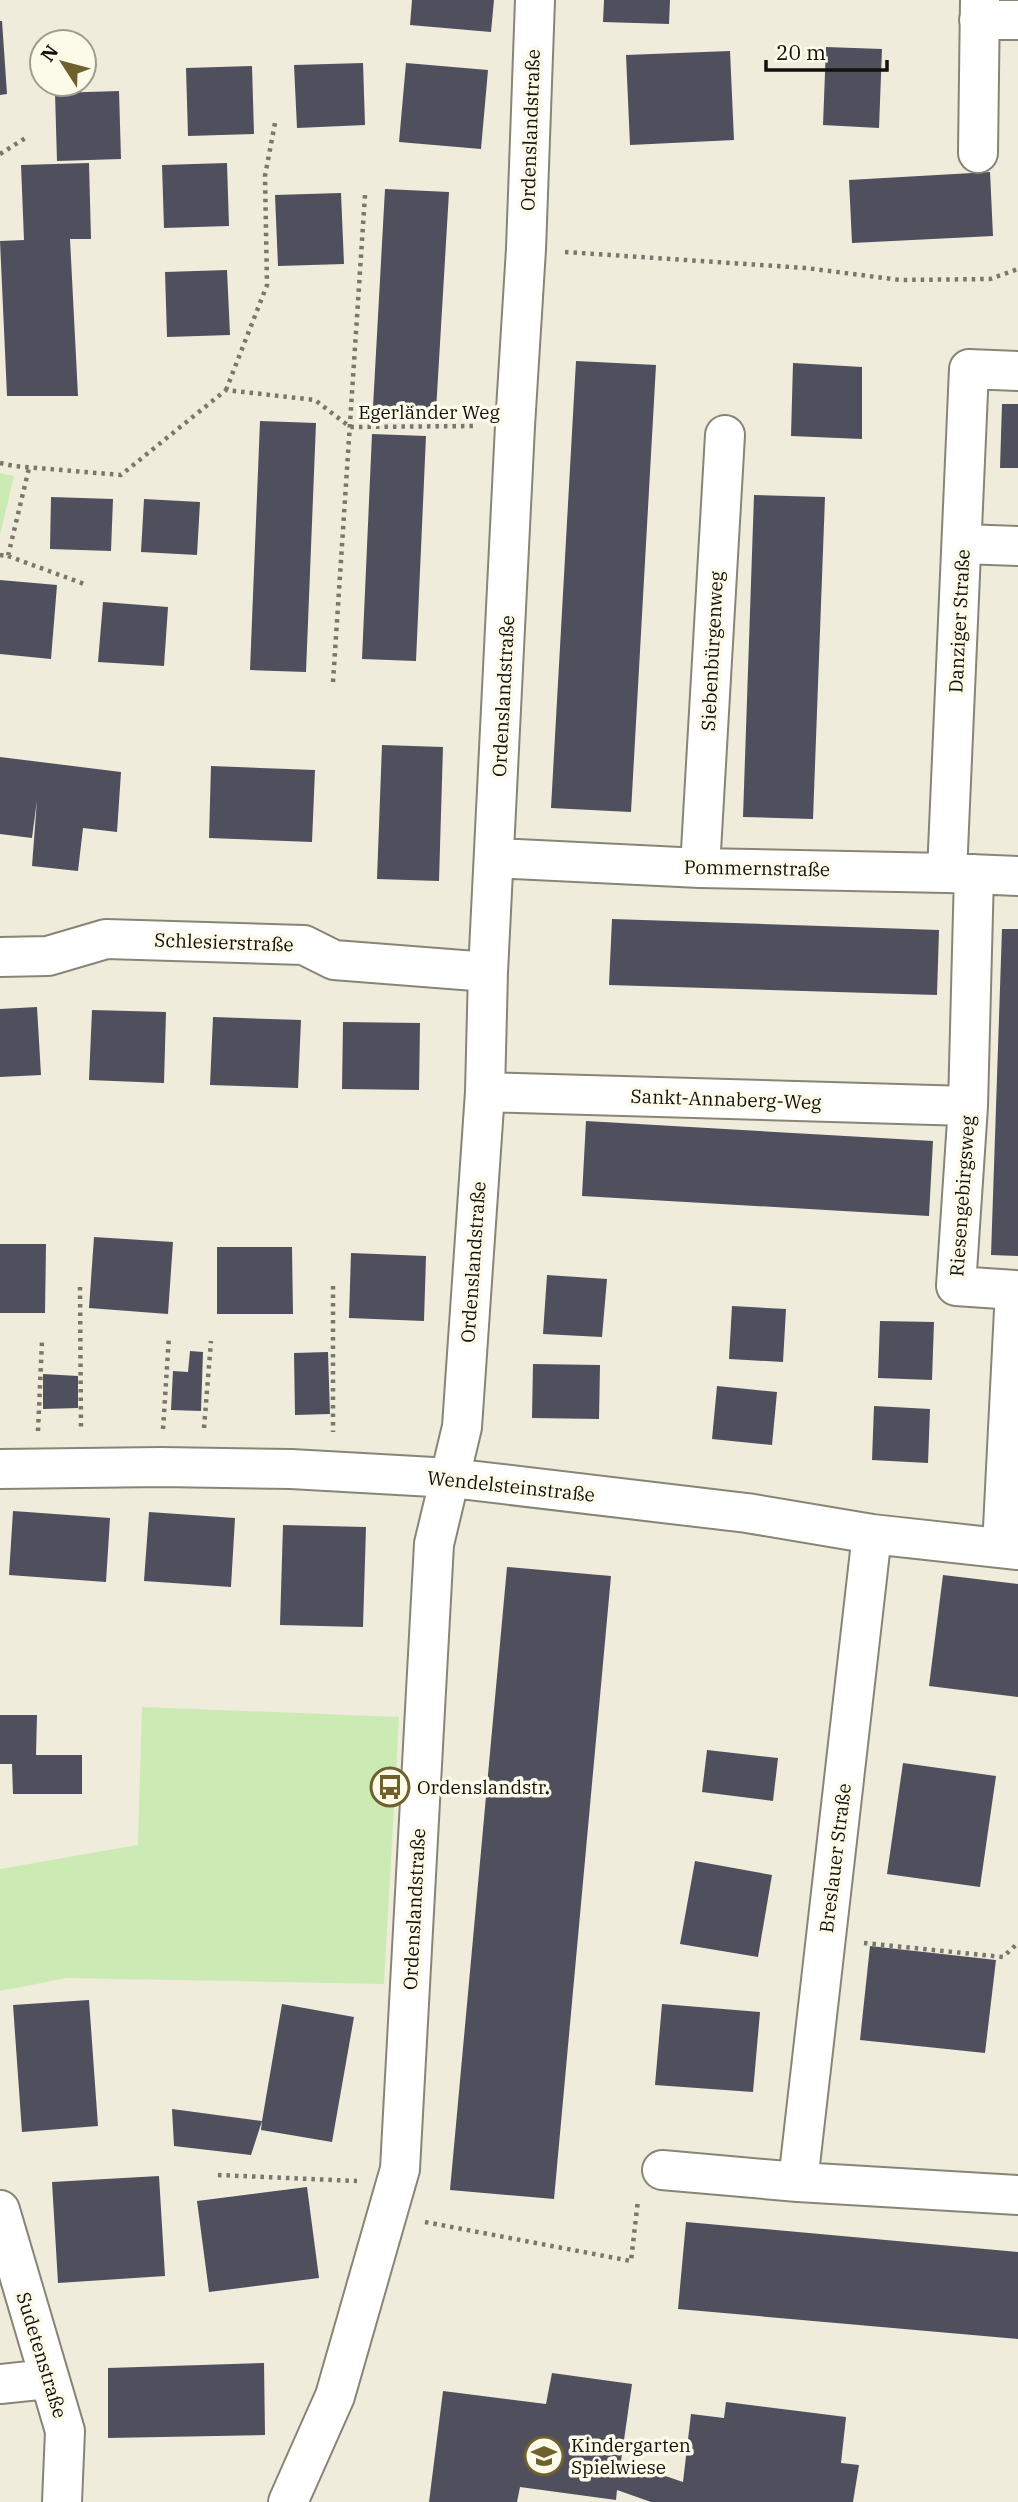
<svg xmlns="http://www.w3.org/2000/svg" width="1018" height="2502" viewBox="0 0 1018 2502" font-family="'IBM Plex Serif',serif">
<rect width="100%" height="100%" fill="#efecdb"/>
<!-- green -->
<path fill="#cceab3" d="M0 473 14 476 0 535Z
M142 1707 399 1717 384 1984 67 1978 0 1991V1869L138 1845Z"/>
<!-- building -->
<path fill="#504f5d" d="M412 0H494L491 32 410 25Z
M604 0H670L669 24 603 22Z
M0 21H2L7 94 0 95Z
M826 47 882 49 879 128 823 125Z
M730 51 734 140 630 145 626 55Z
M363 63 365 125 297 128 294 65Z
M406 63 488 70 481 149 399 142Z
M252 66 254 134 188 136 186 68Z
M119 91 121 159 57 161 55 93Z
M89 163 91 239H70L78 396H7L0 241 24 240 21 165Z
M227 163 229 226 164 228 162 165Z
M990 172 993 236 852 243 849 180Z
M385 189 449 192 436 411 373 407Z
M341 193 344 264 278 266 275 195Z
M227 270 230 335 167 337 165 272Z
M576 361 656 365 631 812 551 808Z
M793 363 862 367V439L791 436Z
M1002 404H1018V468H1000Z
M260 421 316 423 306 672 250 670Z
M372 434 426 436 416 661 362 659Z
M754 495 825 497 813 819 743 817Z
M51 497 113 499 111 551 50 549Z
M144 499 200 502 197 555 141 552Z
M0 580 57 585 51 659 0 654Z
M103 602 168 607 164 666 98 662Z
M382 745 443 747 439 881 377 879Z
M0 757 121 772 117 832 83 828 78 871 32 866 37 800 32 838 0 834Z
M211 766 315 770 312 842 209 838Z
M612 919 939 930 937 995 609 985Z
M1002 929H1018V1256L991 1255Z
M37 1007 41 1075 0 1077V1009Z
M92 1010 166 1012 164 1083 89 1080Z
M213 1017 301 1020 298 1088 210 1085Z
M343 1022 420 1023 419 1090 342 1089Z
M586 1121 933 1141 929 1216 582 1196Z
M94 1237 173 1242 168 1314 89 1308Z
M0 1244H46L45 1313H0Z
M217 1247H292L293 1314H217Z
M351 1253 426 1256 424 1321 349 1318Z
M547 1275 607 1279 602 1337 543 1334Z
M732 1306 786 1309 783 1362 729 1359Z
M880 1321 934 1322 932 1380 878 1378Z
M190 1351 203 1352 201 1411 171 1410 173 1371 188 1372Z
M328 1352 330 1414 295 1415 294 1353Z
M533 1364 600 1365 599 1419 532 1418Z
M43 1374 78 1376V1408L43 1409Z
M717 1386 777 1392 772 1445 712 1439Z
M874 1406 930 1409 928 1463 872 1460Z
M13 1511 110 1518 106 1582 9 1575Z
M149 1512 235 1518 231 1587 144 1581Z
M283 1525 366 1527 363 1627 280 1625Z
M507 1567 611 1576 554 2199 450 2190Z
M943 1575 1018 1584V1697L929 1686Z
M0 1715H37L36 1755H82V1794H13L12 1764H0Z
M707 1750 778 1758 773 1801 702 1792Z
M903 1763 996 1776 980 1887 887 1874Z
M695 1861 772 1875 758 1957 680 1944Z
M870 1946 996 1960 985 2053 860 2040Z
M89 2000 98 2126 22 2132 13 2005Z
M282 2004 354 2017 332 2142 261 2130 262 2121 251 2155 174 2146 172 2109 262 2121Z
M662 2004 760 2012 753 2092 655 2085Z
M159 2176 165 2276 58 2283 52 2182Z
M307 2187 319 2278 209 2292 197 2201Z
M686 2222 1018 2252V2339L678 2309Z
M264 2363 265 2435 108 2438V2368Z
M552 2373 632 2384 621 2461 683 2482 691 2414 724 2418 726 2402 846 2417 841 2463 859 2465 853 2502H651L617 2490 616 2500 520 2487 517 2502H429L443 2391 546 2404Z"/>
<g fill="none" stroke-linecap="round" stroke-linejoin="round">
<defs>
<path id="minor" d="M979 20H1018
M978 153 980 0
M963 544 1018 546
M495 858 700 868 947 873 1018 876
M700 868 725 435
M947 873 969 369 1018 371
M974 874 968 1106 956 1286 1015 1290 1002 1548
M0 957 48 956 106 939 304 945 334 960 488 972
M485 1092 968 1106
M0 1469 161 1467 291 1469 451 1478 747 1513 872 1534 1018 1550
M662 2170 798 2182 1018 2195
M798 2182 872 1534
M0 2210 65 2431 62 2502
M0 2384 48 2379
M288 2502 335 2396 400 2169 434 1544 462 1427 485 1092 488 972 515 426 526 249 535 0"/>
</defs>
<!-- minor casing -->
<use href="#minor" stroke="#888576" stroke-width="42"/>
<!-- path -->
<path stroke="#79776c" stroke-width="4.5" stroke-dasharray="3.5 5" stroke-linecap="butt" d="M0 154 27 137
M565 252 806 268 900 280 990 279 1018 269
M226 390 267 285 265 176 275 123
M0 463 14 466 121 475 226 390 315 400 350 427 477 426
M0 555 8 556 29 468
M8 556 87 585
M333 682 365 195
M333 1286V1432
M80 1287 81 1430
M204 1428 211 1341
M163 1429 169 1336
M38 1431 42 1341
M864 1943 1003 1957 1018 1943
M218 2175 357 2181
M425 2222 631 2261 638 2200"/>
<!-- minor -->
<use href="#minor" stroke="#fff" stroke-width="38"/>
</g>
<!-- icons -->
<defs>
<symbol id="bus-ring" viewBox="-11 -11 22 22"><circle r="9.5" fill="#fcfae9" stroke="#70602e" stroke-width="1.5"/><path d="M-5-6H5V4H4V6H2V4H-2V6H-4V4H-5ZM-3.5-4V0h7V-4ZM-3.5 1.2v1.5H-2V1.2ZM2 1.2v1.5H3.5V1.2Z" fill="#70602e"/></symbol>
<symbol id="school-ring" viewBox="-11 -11 22 22"><circle r="9.5" fill="#fcfae9" stroke="#70602e" stroke-width="1.5"/><path d="M0-5L7-2L0 1L-7-2ZM-4 1L0 2.5L4 1V4Q0 6-4 4Z" fill="#70602e"/></symbol>
</defs>
<g fill-rule="evenodd">
<use href="#bus-ring" x="368" y="1765" width="44" height="44"/>
<use href="#school-ring" x="522" y="2434" width="44" height="44"/>
</g>
<g text-anchor="middle" stroke-width="7" stroke-linejoin="round" paint-order="stroke">
<!-- street labels -->
<g font-size="19" fill="#12110c" stroke="#fcfae9">
<text transform="translate(530 130) rotate(-88)" y="7">Ordenslandstraße</text>
<text x="429" y="419">Egerländer Weg</text>
<text transform="translate(959 621) rotate(-87)" y="7">Danziger Straße</text>
<text transform="translate(712 651) rotate(-87)" y="7">Siebenbürgenweg</text>
<text transform="translate(503 696) rotate(-87)" y="7">Ordenslandstraße</text>
<text transform="translate(757 868) rotate(1)" y="7">Pommernstraße</text>
<text transform="translate(224 942) rotate(2)" y="7">Schlesierstraße</text>
<text transform="translate(726 1099) rotate(2)" y="7">Sankt-Annaberg-Weg</text>
<text transform="translate(962 1196) rotate(-86)" y="7">Riesengebirgsweg</text>
<text transform="translate(473 1262) rotate(-86)" y="7">Ordenslandstraße</text>
<text transform="translate(511 1486) rotate(6)" y="7">Wendelsteinstraße</text>
<text transform="translate(835 1858) rotate(-83)" y="7">Breslauer Straße</text>
<text transform="translate(414 1909) rotate(-87)" y="7">Ordenslandstraße</text>
<text transform="translate(42 2355) rotate(73)" y="7">Sudetenstraße</text>
</g>
<!-- poi labels -->
<g font-size="19" fill="#12110c" stroke="#fcfae9" text-anchor="start">
<text x="417" y="1794">Ordenslandstr.</text>
<text x="571" y="2452">Kindergarten<tspan x="571" dy="22">Spielwiese</tspan></text>
</g>
</g>
<!-- north arrow -->
<g transform="translate(63 63) rotate(306)"><circle r="33" fill="#fcfae9" stroke="#9e9d91" stroke-width="2"/>
<path d="M0-5L12 26L0 18L-12 26Z" fill="#70602e"/>
<text y="-10" font-size="19" font-weight="bold" text-anchor="middle" fill="#12110c">N</text>
</g>
<!-- scale -->
<path d="M766 60v10h121v-10" fill="none" stroke="#12110c" stroke-width="3.5"/>
<text x="776" y="60" font-size="21" fill="#12110c" stroke="#fcfae9" stroke-width="5" paint-order="stroke">20 m</text>
</svg>
